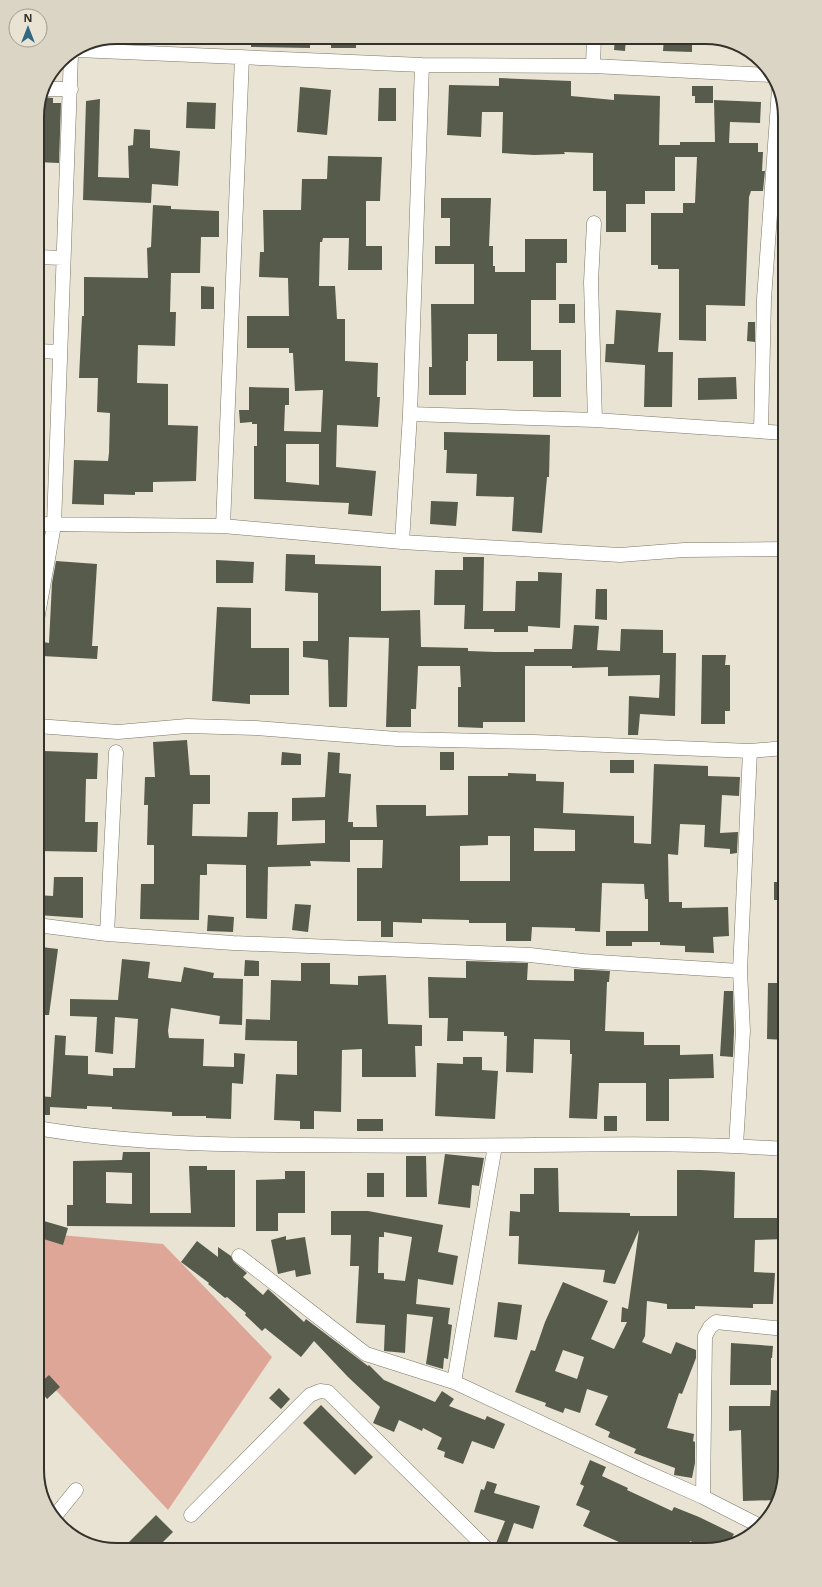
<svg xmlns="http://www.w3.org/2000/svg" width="822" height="1587" viewBox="0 0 822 1587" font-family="'Open Sans',sans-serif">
<rect width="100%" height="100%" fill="#e8e3d2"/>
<!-- green -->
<path fill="#dda697" d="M37 1233 163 1244 272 1357 168 1510 37 1370Z"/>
<!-- building -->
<path fill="#575b4c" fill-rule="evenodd" d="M251 37H310V48L251 47Z
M331 37H356V48H331Z
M615 37H626L625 51 614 50Z
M664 37H692V52L663 51Z
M499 78 571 81V96L614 100V94L660 96 659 145H680V142H715L714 100 761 102 760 123 730 122 729 143H758V152H763L762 171H765L763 191H751L749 197 745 306 706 305V341L679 340V269H658V265H651V213H683V203H695L697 157H675V191H645V204H626V232H606V191H593V153L564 152 565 154 534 155 502 153 503 112H482L481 137 447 135 449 85 499 86Z
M692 86H713V103H695V96H692Z
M300 87 331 90 327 135 297 132Z
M379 88H396V121H378Z
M41 97 53 98V103H61L59 163 37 162 38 109Z
M100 99 98 177 129 178 128 146 133 145 134 129 150 130V148L180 151 178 186 152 184 151 203 83 200 86 101Z
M187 102 216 103 215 129 186 128Z
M328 156 382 157 380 201H366V246H382V270H348L349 238H323L322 242H320L319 286H335L337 319H345V361L378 363 377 397H380L378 427 337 425 336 467 376 471 372 516 348 514 349 503 254 499V446H257V424H252V422L240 423 239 410H249V387L289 388V405H285L284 431 321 432 323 390 295 391 293 353H289V348H247V316H289L288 278 259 277 260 252H264L263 210H301L302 179H327ZM286 444H319V485L286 482Z
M441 198H491L489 246H493V266H495V272H525V239H567V263H556V300H531V350H561V397H533V361H497V334H468V361H466V395H429V367H432L431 304H474V264H435V246H450V218H441Z
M153 205 171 206V209L219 211V237H201L200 273H171L170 312H176L175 346 138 345 137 383 168 384V425L198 426 196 481 153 482V492H135V495L104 494V505L72 504 74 460 108 461 109 453 110 413 97 412 98 378H79L82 316H84V277L148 278 147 248 151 247Z
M201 286 214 287V309H201Z
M559 304H575V323H559Z
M616 310 661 313 658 352H673L672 407H644L645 365 605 362 606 344H614Z
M748 322H755V342L747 341Z
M736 377 737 399 698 400V378Z
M444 432 550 435 549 477H547L542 533 512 531 514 497 476 496 477 474 446 473 447 450H444Z
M431 501 458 502 456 526 430 524Z
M286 554 315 555V564L381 566V611L420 610 421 647 468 648V651L495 652H534V649H572L574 625 599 626 597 650 620 651 621 629 663 630V653H676L675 716 640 714 638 735H628L629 696 659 698 660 675 608 676V667L572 668V666H525V722H483V728L458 727V687H461L460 666H418L416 709H411V727H386L389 638 349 637 347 707H329L328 660 303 657V641H318V593L285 591Z
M463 557H484L483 611H515L516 581H538V572L562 573 560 628 528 626V632H494V629H464L465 605H434L435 570H463Z
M216 560 254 562 253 583H216Z
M56 561 97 564 92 646H98L97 659 42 656 43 642 49 643 52 583Z
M596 589H607V620L595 619Z
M217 607 251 608V648H289V695H250V704L212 701Z
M702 655H726L725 665H730V711H725V724H701Z
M187 740 190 775H210V804H193L192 836 247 837 248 812H278L277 845 325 843V820L292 821V798L325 797 328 752 340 753 339 773 351 774 348 822H353V827H377L376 805H426V816L468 815V776H508V773L536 774V781L564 782 563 813 634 816V843L651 844 654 764 708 766V776L740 777 739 796 722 795 720 833 738 832 737 853 730 854V849L704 847 705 825 680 824 678 855 668 854 669 902H682V908L728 907 729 936 713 937 714 953 685 952V946L660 945V942H632V946H606V931H648V899H645L644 884 602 883 600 932 575 931V928L532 927 531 941H506V923H469V920L422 919V923L393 922V937H381V921H357V868H382L383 840H350V862L310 861 311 866 268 867 267 919 246 918V865L207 864V875H200L199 920 140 919 141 884H154V845H147L148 805H144L145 777H155L153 742ZM534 828 575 830V851H534ZM488 836H510V881H460V846L488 845Z
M44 751 98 753 97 779H86L85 822H98L97 852 37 851V785H43Z
M282 752 301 754V765H281Z
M440 752H454V770H440Z
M610 760H634V773H610Z
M54 877H83V918L37 915V895L53 896Z
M774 882H785V900H774Z
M295 904 311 905 308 932 292 930Z
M208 915 234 917 233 932 207 931Z
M41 947 58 949 49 1015H37V980Z
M122 959 150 962 148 978 181 982 184 967 214 973 213 978 243 979 242 1025 219 1024 220 1016 171 1008 168 1031 169 1038 204 1039 203 1066 234 1067V1053L245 1054 243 1084 232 1083 231 1119 206 1118V1116H172V1112L112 1109V1107L87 1106V1109L50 1107V1115H37V1096L51 1097 55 1035 66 1036 65 1055 88 1056V1074L113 1076V1068H135L138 1019 115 1017 113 1054 95 1052 97 1017 70 1016V999L118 1000Z
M245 960 259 961V976H244Z
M466 961 528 963 527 980 574 981V969L610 971 609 982H607L605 1031 644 1032V1045H680V1055L713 1054 714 1078 669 1079V1121H646V1083H599L597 1119 569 1118 572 1054H570V1040L534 1039 533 1073 506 1072 507 1036H504V1032L463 1031V1041H447L448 1018H429L428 977 466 978Z
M301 963H330V984L358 985V976L386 975 388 1024 422 1025V1046H415L416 1077H362V1049L342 1050 341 1112 314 1111V1129H300V1121L274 1120 276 1074 297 1075V1041L245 1040 246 1019 270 1020 271 980 301 981Z
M768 983H785V1040L767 1039Z
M724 991H733L734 1031 733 1057 720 1056Z
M463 1057H482V1070L498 1071 495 1119 435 1116 437 1063 463 1064Z
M604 1116H617V1131H604Z
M357 1119H383V1131H357Z
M123 1152H150V1213H191L189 1166H207V1170H235V1227L67 1226V1205H73V1161L122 1160ZM106 1172 132 1173V1204L106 1203Z
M445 1154 484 1158 479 1186 472 1185 470 1208 438 1204Z
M406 1156H426L427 1197H406Z
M534 1168H558L559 1212 630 1213V1216H677V1170H701L735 1172 734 1218H785V1239L755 1240 754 1272 775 1273 773 1304H753V1308L695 1306V1309H667V1304L647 1301 645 1336 642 1342 671 1354 676 1342 696 1350V1358L682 1394 679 1393 667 1428 694 1434 693 1441 695 1442V1463L692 1478 674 1475 675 1468 634 1453 636 1449 608 1437 610 1432 595 1425 608 1396 587 1389 580 1413 565 1408 563 1413 545 1406 546 1403 515 1392 531 1350 535 1351 545 1322 563 1282 608 1301 591 1339 614 1349 627 1322H621L622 1307 628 1309 639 1230 615 1284 603 1282 605 1270 518 1264 519 1236H509L510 1211 520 1212V1194H534ZM563 1350 584 1357 577 1379 555 1371Z
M285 1171H305V1213H278V1231H256V1180L285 1179Z
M367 1173H384V1197H367Z
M331 1211H368L443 1225 438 1252 458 1256 453 1285 418 1279 416 1304 450 1308 448 1324 452 1325 448 1359 444 1358 443 1369 426 1364 433 1317 407 1314 405 1353 384 1351 385 1325 356 1323 359 1266H350L351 1235H331ZM384 1232 412 1237 405 1281 384 1279V1273H378L379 1237H384Z
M37 1219 68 1228 63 1245 37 1237Z
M286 1236V1240L305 1237 311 1274 296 1277 295 1270 278 1274 271 1240Z
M197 1241 218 1257V1247L231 1256 234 1262 247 1273 243 1277 263 1295 268 1289 304 1322 306 1319 368 1366 369 1365 384 1380 435 1402 442 1391 454 1399 449 1406 485 1420 487 1416 505 1424 494 1449 472 1441 463 1464 444 1457 445 1452 437 1449 442 1438 423 1428 422 1431 399 1420 394 1432 373 1423 380 1407 348 1377 314 1341 301 1357 265 1328 262 1331 245 1315 246 1313 227 1297 225 1298 208 1284 209 1283 181 1262Z
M498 1302 522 1305 517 1340 494 1337Z
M731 1343 773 1346 772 1358H771V1385H730Z
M49 1375 60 1387 47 1399 37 1386Z
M279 1388 290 1399 281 1409 269 1398Z
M771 1390 785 1391V1429L778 1428 780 1487 776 1500 743 1501 741 1430 729 1431V1406H770Z
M321 1405 373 1457 355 1475 303 1423Z
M590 1460 606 1467 602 1476 628 1488 627 1490 672 1511 674 1507 699 1517 734 1534 728 1545 708 1549 690 1541 687 1550H637L583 1526 590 1511 576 1505 584 1486 580 1484Z
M487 1481 497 1484 494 1493 540 1506 533 1529 514 1523 505 1549 495 1546 505 1521 474 1512 481 1489 484 1490Z
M156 1515 173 1532 155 1550H121Z"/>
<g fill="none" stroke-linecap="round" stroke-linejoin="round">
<defs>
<path id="minor" d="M77 50 422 65 593 66 770 75
M593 66 594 37
M43 89H71
M594 223 591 282 595 420
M37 257 63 258
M37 351 60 352
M410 414 595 420 785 433
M761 430 764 299 779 89
M37 524 223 526 402 542 620 555 684 550 785 549
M223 526 242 57
M402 542 410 414 422 65
M37 620 54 525 71 54
M37 726 118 732 187 726 256 728 397 739 534 742 750 751 785 748
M37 925 107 934 233 943 530 955 583 961 740 971
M107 934 116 752
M37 1128C124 1143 215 1145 303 1145 380 1146 456 1146 533 1145 617 1144 701 1143 785 1149
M736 1145 743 1031 740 971 750 751
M239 1256 366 1354 454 1382 642 1470 703 1497 758 1525
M454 1382 495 1146
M703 1497 705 1336 710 1327 716 1322 785 1329
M191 1515 310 1395 320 1391 328 1392 488 1550
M55 1516 76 1490"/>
</defs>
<!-- minor casing -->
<use href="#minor" stroke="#7b7666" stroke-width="15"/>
<!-- minor -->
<use href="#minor" stroke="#fff" stroke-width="14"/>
</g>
<!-- crop -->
<path d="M0 0H822V1587H0ZM117 44H705A73 73 0 0 1 778 117V1470A73 73 0 0 1 705 1543H117A73 73 0 0 1 44 1470V117A73 73 0 0 1 117 44Z" fill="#dad5c5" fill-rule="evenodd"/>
<path fill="none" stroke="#33312a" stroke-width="2" d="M117 44H705A73 73 0 0 1 778 117V1470A73 73 0 0 1 705 1543H117A73 73 0 0 1 44 1470V117A73 73 0 0 1 117 44Z"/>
<!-- north arrow -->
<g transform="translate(28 28)"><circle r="19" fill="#e8e3d2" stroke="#a09c8f"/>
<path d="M0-3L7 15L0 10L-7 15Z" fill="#306782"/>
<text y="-6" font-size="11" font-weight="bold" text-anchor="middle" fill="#33312a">N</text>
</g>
</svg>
